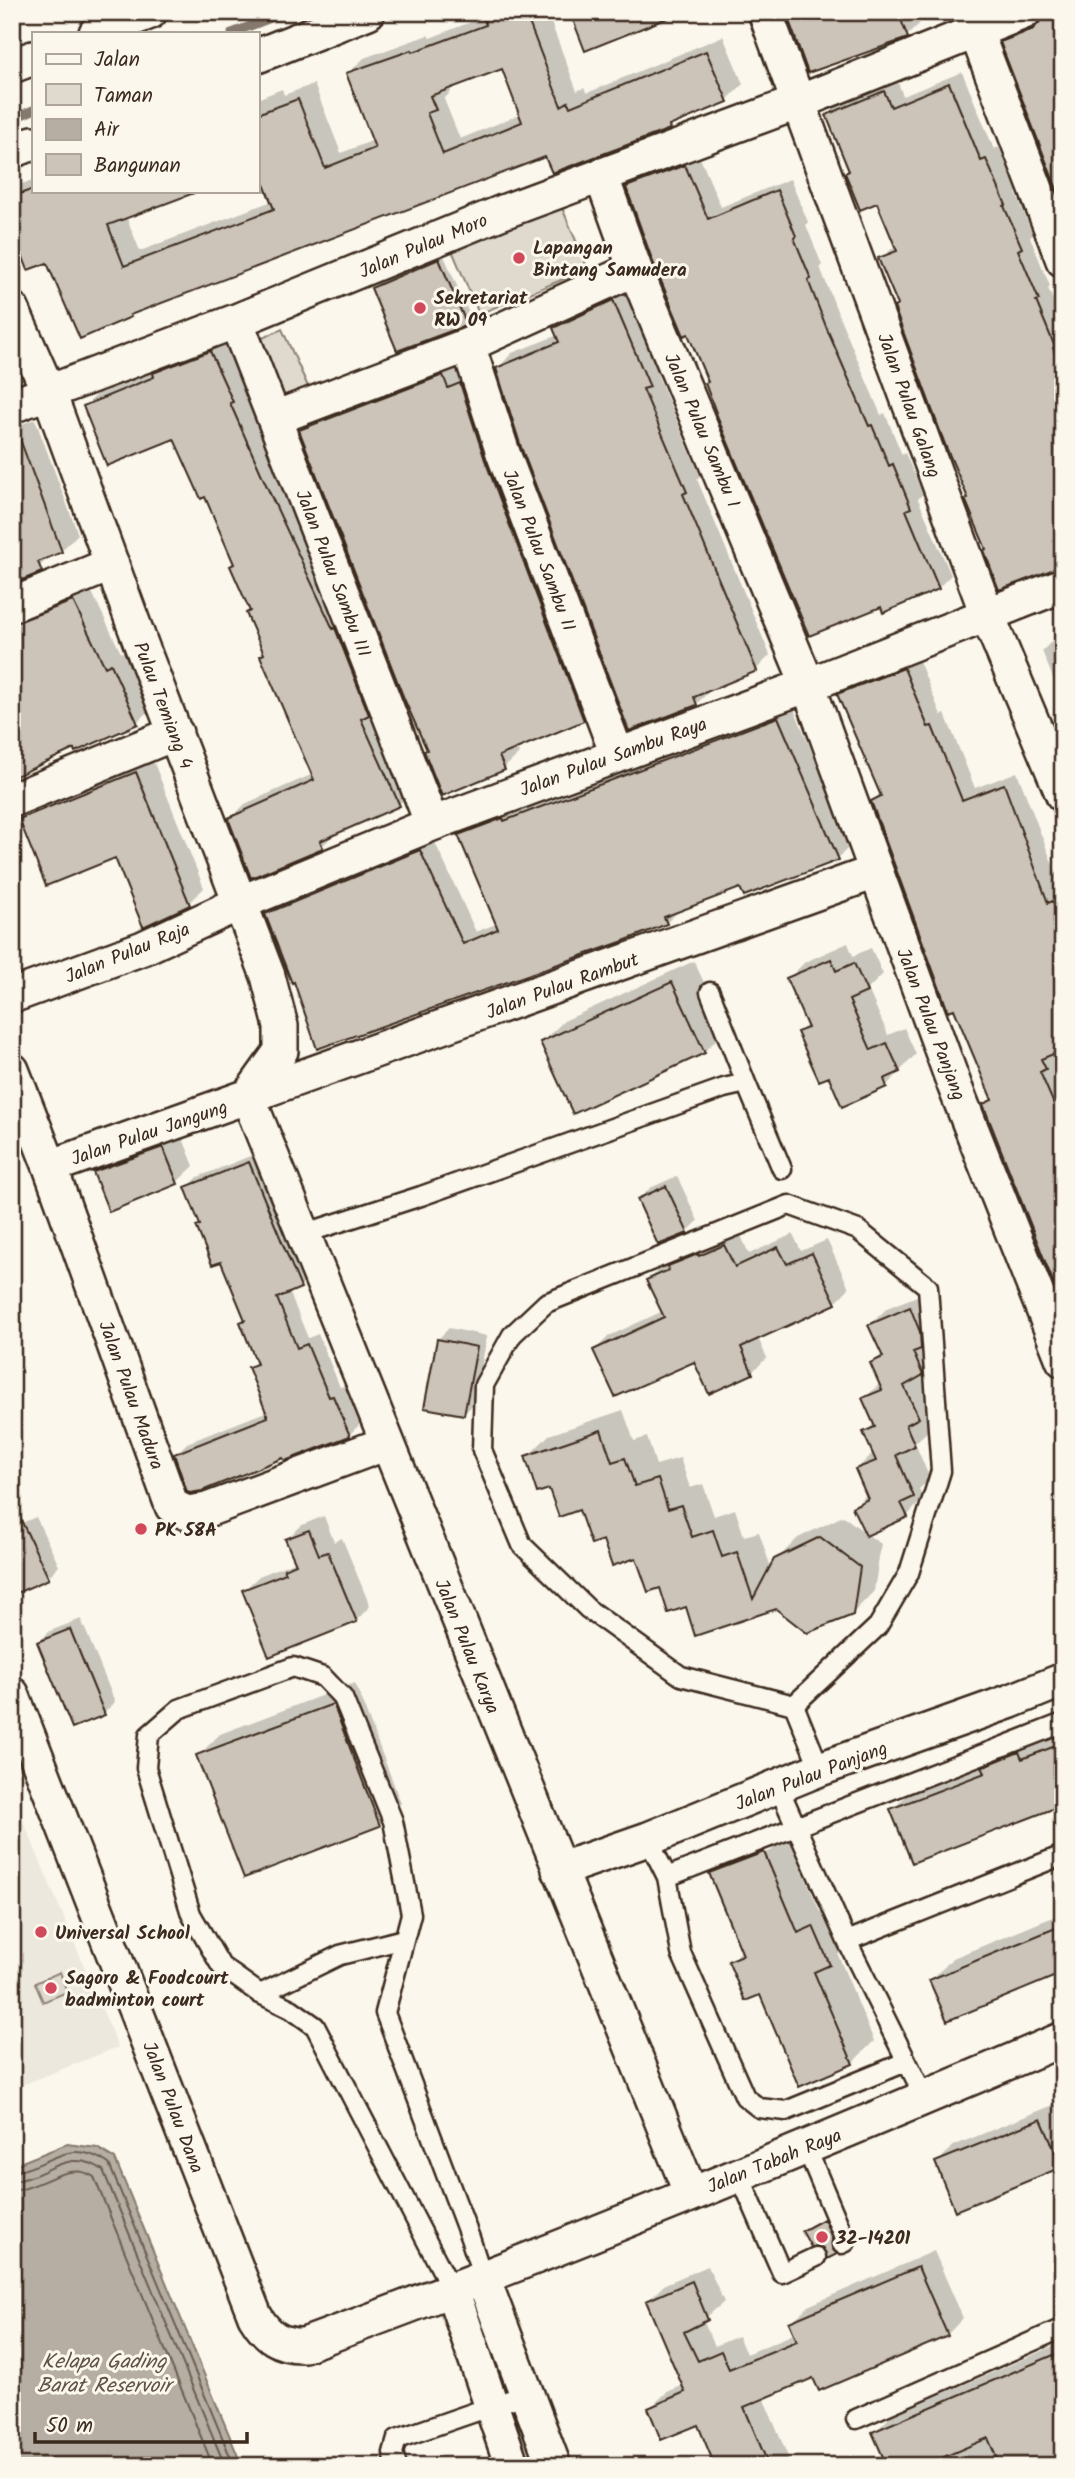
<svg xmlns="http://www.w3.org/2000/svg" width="1075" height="2478" viewBox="0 0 1075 2478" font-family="Kalam,sans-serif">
<rect width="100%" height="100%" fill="#fbf7ec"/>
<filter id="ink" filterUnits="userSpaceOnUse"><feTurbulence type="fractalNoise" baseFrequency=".0143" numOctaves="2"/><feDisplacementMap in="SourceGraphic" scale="14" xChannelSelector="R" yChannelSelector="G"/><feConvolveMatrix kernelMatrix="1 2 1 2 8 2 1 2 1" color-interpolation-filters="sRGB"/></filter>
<g filter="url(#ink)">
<!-- built -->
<path fill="#ede8dd" d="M20 1813 118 2047 12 2089V1816Z"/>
<!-- green -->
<path fill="#dfd9ce" stroke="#8d8276" stroke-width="2" d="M560 203 588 269 479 314 451 248Z
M282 329 310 391 286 400 258 340Z
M60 1972 67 1992 43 2002 35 1983Z"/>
<!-- water -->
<path fill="#b6aea2" stroke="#85796d" stroke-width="2" d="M67 2144 97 2148 115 2159 242 2466H12V2166Z"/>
<!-- shadow -->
<path fill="#0003" fill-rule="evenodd" d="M12 12H35L13 21Z
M490 12H547L577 91 584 88 587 93 723 36 743 84 727 100 675 122 669 128 546 154 135 311 130 316 48 261 12 225V192L19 185 33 180V191H194L126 216 140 251 272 201 257 162V99L282 89 284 95 314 84 341 153 374 140 348 74 364 58 428 35 430 38 486 16ZM503 66 521 114 460 139 444 99 451 92 449 87Z
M787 12H916L920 23 907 36Z
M1043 19 1063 200 1003 43 1015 30Z
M962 72 994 149 999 147 1017 192 1016 193 1033 235 1030 237 1050 286 1048 288 1063 324V562L987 549 899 304 881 259 896 245 878 201 850 170 828 116 840 103 897 80 903 96Z
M698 153 721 207 790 179 808 222 806 225 822 265 820 267 839 316 881 415 885 413 902 455 905 453 923 494 918 499 951 575 938 588 710 381 628 187 640 175Z
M444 256 471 318 466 323 373 289 378 283Z
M628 287 664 371 658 376 700 476 697 479 770 655 756 670 711 690 696 704 498 368 512 353 558 335 555 328 569 313Z
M225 338 246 386 244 389 285 483 413 790 399 804 337 832 322 846 230 819 245 804 313 774 265 653 236 563 206 495 174 437 85 407 99 392 161 368 169 359Z
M458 362 598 705 583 720 516 747 519 754 504 768 301 430 316 415Z
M35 419 78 534 61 551 51 555 40 566 12 577V428Z
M89 586 121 653 126 650 152 707 137 722 75 747 12 776V622Z
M1063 630V703L1042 651Z
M917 656 941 715 945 714 975 788 1017 772 1063 891V1303L985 1105 993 1097 873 801 881 792 840 695 853 682Z
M792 704 851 845 838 858 741 885 680 910 666 923 295 980 267 914 280 901 433 838 476 932 498 923 461 835 474 822Z
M152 758 204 888 188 904 116 855 21 820 37 804Z
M848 943 853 956 871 948 883 974 868 989 888 1035 904 1028 916 1054 886 1086 830 1075 799 1032 808 1024 788 979 805 962Z
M694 961 726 1030 704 1052 542 1042 564 1021Z
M180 1131 194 1166 177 1182 95 1172 112 1156Z
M260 1152 311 1276 300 1287 289 1291 308 1338 318 1334 340 1387 344 1386 360 1424 349 1435 284 1455 176 1454 187 1443 268 1411 250 1368 257 1360 242 1322 246 1318 222 1259 198 1227 201 1223 187 1188 198 1177Z
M677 1176 698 1221 687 1232 639 1199 650 1188Z
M739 1231 749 1254 793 1234 801 1251 827 1240 849 1288 835 1303 758 1338 767 1358 752 1372 710 1392 695 1359 595 1350 609 1336 663 1311 648 1281 662 1266Z
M927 1292 938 1356 922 1373 935 1400 924 1411 931 1428 915 1443 930 1479 919 1489 923 1499 907 1516 867 1534 881 1544 874 1591 852 1614 777 1607 687 1605 661 1586 638 1555 604 1537 580 1508 550 1486 527 1457 549 1435 623 1410 634 1441 647 1437 656 1465 680 1458 690 1488 703 1484 714 1516 735 1509 744 1536 759 1532 771 1568 776 1560 798 1538 843 1516 867 1534 854 1507 867 1494 857 1469 874 1452 865 1432 875 1423 864 1399 881 1382 872 1363 883 1353 870 1325 887 1308Z
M449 1328 487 1336 475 1402 464 1414 438 1339Z
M324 1516 334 1542 342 1538 370 1606 356 1621 244 1590 259 1576 294 1562 296 1560 287 1539 302 1525Z
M36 1517 59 1566 48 1577 12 1527Z
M81 1619 115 1702 104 1713 73 1726 39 1642 50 1631Z
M355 1683 401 1803 379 1825 198 1756 220 1734Z
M1063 1731V1804L892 1810 914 1788Z
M786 1831 820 1912 835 1905 851 1942 838 1955 874 2041 852 2063 761 1992 731 1962 743 1949 711 1873 733 1852ZM771 1847 773 1850 735 1865V1861Z
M1063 1913V1971L931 1980 953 1958Z
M1058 2103 1059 2107 1063 2105V2165L956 2209 937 2163 953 2146Z
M829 2215 840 2248 836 2252 824 2247 804 2231Z
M934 2251 963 2318 947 2335 814 2376 763 2397 792 2466H717L699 2422 650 2408 667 2392 684 2385 648 2301 665 2284 708 2266 724 2302 703 2320 715 2346 738 2336 746 2354 796 2333 791 2323 808 2306Z
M1063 2342V2466H888L874 2433 891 2416Z"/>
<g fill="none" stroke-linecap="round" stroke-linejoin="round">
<!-- shore -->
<path stroke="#6c5f53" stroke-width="2" d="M12 2172C52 2167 67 2135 109 2164L234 2466
M12 2181C46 2179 68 2145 103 2170L225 2466
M12 2191C39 2190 69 2159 94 2177L213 2466"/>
<!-- stream -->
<path stroke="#85796d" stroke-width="9" d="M232 33 286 12
M12 119 33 110"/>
</g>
<!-- building -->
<path fill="#ccc4b9" stroke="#3b2a1e" stroke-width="2" fill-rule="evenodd" d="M495 12H525L561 106 568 102 570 107 706 51 728 102 669 126 670 129 552 173 545 157 130 315 131 317 80 339 47 263 28 270 12 229V197L28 191H193L194 193 108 225 124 266 274 209 257 167V114L298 99 325 168 375 148 346 73 412 50 413 52 486 25 483 17ZM502 69 522 122 443 154 427 113 436 110 430 96Z
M570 12H680V13L585 51Z
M786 12H898L908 38 808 73Z
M1043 12H1063V205L1000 42 1032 30 1039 23Z
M949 83 981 161 986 159 1006 205 1004 206 1022 248 1018 250 1039 300 1036 301 1055 347 1053 348 1063 373V566L999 590 984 550 986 549 965 499 968 498 946 447 894 307 898 305 878 258 897 251 877 203 860 210 845 173 849 171 826 115 884 91 891 107Z
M685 165 708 219 777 190 796 236 794 238 811 279 808 280 827 329 869 426 872 425 889 466 893 464 911 508 906 510 939 589 883 613 881 607 809 636 721 426 705 383 708 382 688 334 684 336 653 262 626 187Z
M439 259 467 325 397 351 371 288Z
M613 300 650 387 643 389 687 492 683 494 757 671 694 697 697 705 629 731 521 447 496 368 559 342 553 328Z
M210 351 233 402 230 403 272 498 333 629 335 628 369 715 361 719 400 806 320 841 323 848 251 878 228 818 314 780 260 656 264 654 246 613 250 611 230 566 234 564 205 497 201 499 174 439 107 466 83 406 154 377 153 373Z
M443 375 448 388 460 383 485 460 584 721 499 756 505 770 442 796 424 751 427 750 405 701 299 430Z
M15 426 62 552 38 562 42 572 12 584V427Z
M73 601 105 667 111 664 138 724 75 752 74 749 12 778V624Z
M904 668 928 727 932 726 962 800 1004 784 1048 903 1053 901 1063 924V1050L1041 1059 1046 1069 1040 1072 1063 1125V1307L983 1104 992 1100 954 1009 948 1011 871 801 881 796 837 694Z
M778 717 839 860 744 896 740 888 664 917 667 924 621 942 317 1049 294 982 292 983 265 914 420 850 463 944 498 929 458 835 503 818 504 821Z
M136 772 190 905 143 927 115 858 46 886 19 819Z
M831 959 836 971 854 963 867 992 849 1000 871 1050 887 1043 900 1072 884 1079 887 1087 842 1107 829 1077 819 1081 797 1032 808 1028 786 978Z
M672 982 705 1053 573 1114 540 1042Z
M163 1147 178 1184 109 1212 93 1172Z
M249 1162 301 1288 277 1298 297 1348 307 1344 329 1397 333 1396 350 1436 285 1461 283 1458 202 1491 190 1493 187 1492 174 1454 268 1417 248 1367 257 1364 240 1322 245 1320 221 1262 212 1265 196 1226 200 1225 185 1187Z
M666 1186 688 1233 658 1245 637 1199Z
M724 1245 735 1267 778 1247 787 1264 812 1253 836 1304 741 1347 753 1374 709 1394 694 1362 615 1397 593 1350 664 1317 646 1280 669 1270 668 1266 698 1254 699 1256Z
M910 1307 920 1332 921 1349 913 1352 923 1375 904 1386 919 1418 906 1425 915 1446 896 1455 914 1497 901 1503 908 1517 866 1536 852 1507 868 1499 855 1469 876 1461 863 1432 875 1427 862 1398 882 1390 870 1363 883 1357 868 1325Z
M437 1339 477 1347 464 1415 424 1408Z
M601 1430 612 1462 625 1458 635 1486 658 1479 668 1509 681 1505 692 1537 713 1530 722 1557 737 1552 753 1599 774 1559 820 1537 860 1567 853 1615 807 1633 776 1609 695 1636 686 1607 668 1613 660 1588 648 1592 636 1558 612 1566 603 1540 591 1544 579 1510 559 1517 549 1489 537 1493 525 1456Z
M12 1501 49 1579 12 1595Z
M309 1530 319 1555 328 1552 357 1622 269 1657 242 1590 286 1573 284 1569 296 1564 285 1539Z
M70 1629 105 1715 72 1728 37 1642Z
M333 1704 380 1826 244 1878 196 1755Z
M1063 1743V1805L912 1863 890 1809 985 1773 982 1767 1019 1752 1022 1759Z
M764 1852 798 1933 813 1926 830 1965 814 1972 853 2064 799 2087 760 1995 745 2001 728 1961 743 1955 709 1873Z
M1063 1925V1973L947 2021 929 1980Z
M1041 2119 1062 2167 955 2211 935 2162Z
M824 2219 832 2238V2248L837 2254 827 2259 823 2248 818 2246 811 2247 802 2231Z
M918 2267 948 2336 819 2391 813 2378 744 2407 769 2466H715L698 2425 661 2440 648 2408 685 2392 646 2301 692 2281 708 2320 684 2332 698 2361 721 2351 729 2369 797 2341 789 2322Z
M1063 2351V2466H1000L988 2438 923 2466H887L872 2432Z"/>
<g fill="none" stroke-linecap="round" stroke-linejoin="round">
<defs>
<path id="service" d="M710 992 746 1083
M789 1205 858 1230 928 1287 941 1471 909 1573 878 1626 794 1705 681 1676 588 1609 522 1545 482 1450 484 1385 512 1335 546 1303Z
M303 1234 421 1196 724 1088 746 1083 782 1169
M794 1705 820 1769
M778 1786 847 1941 925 2098
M648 1839 667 1877
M847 1941 1063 1855
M260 1994 340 1955 404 1939
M906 2062 786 2111 759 2108 745 2097 681 1953 667 1877 1063 1723
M806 2147 846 2242 842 2244
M739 2174 782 2273 816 2257
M452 2290 315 2026 291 2009 260 1994 221 1966 191 1914 146 1768 149 1735 179 1709 293 1667 323 1677 343 1698 393 1821 411 1914 385 2013 470 2238 483 2278
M856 2419 1063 2328
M397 2466 393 2453 397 2439 527 2394"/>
<path id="minor" d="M765 12 987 614 1063 795
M976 32 1063 260
M96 33 150 12
M257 56 368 12
M12 66 33 58
M12 151 33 143
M601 175 635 269 808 685 955 1087 1063 1360
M12 309 49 393 142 647 268 976 281 1026V1051L248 1097
M236 321 432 824
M468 345 503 453 617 754
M12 406 236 321 500 213 799 102 1024 12
M275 418 468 345 635 269
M12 605 112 564
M12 800 176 733
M12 996 143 948 240 903 432 824 808 685 1063 585
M12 1070 50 1167 172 1506 187 1513 207 1510 387 1443
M248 1097 691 2194
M50 1167 875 872
M12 1694 255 2316C267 2336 280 2346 304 2345 560 2251 812 2146 1063 2039
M559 1870 648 1839 820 1769 1011 1701 1063 1680
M483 2278 554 2466
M452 2290 512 2466"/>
</defs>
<!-- service casing -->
<use href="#service" stroke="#3b2a1e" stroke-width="23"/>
<!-- minor casing -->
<use href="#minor" stroke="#3b2a1e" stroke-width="38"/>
<!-- service -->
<use href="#service" stroke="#fbf7ec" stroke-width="18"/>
<!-- minor -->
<use href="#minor" stroke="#fbf7ec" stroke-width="33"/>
</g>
</g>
<!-- markers -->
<g fill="#d1495b" stroke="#fbf7ec" stroke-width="2.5">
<circle cx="519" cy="258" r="7"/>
<circle cx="420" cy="308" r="7"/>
<circle cx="141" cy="1529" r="7"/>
<circle cx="41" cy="1932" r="7"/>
<circle cx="51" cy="1988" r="7"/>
<circle cx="822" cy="2237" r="7"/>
</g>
<g text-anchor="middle" stroke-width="6" stroke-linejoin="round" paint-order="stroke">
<!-- street labels -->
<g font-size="19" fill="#3b2a1e" stroke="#fbf7ec">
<text transform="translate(423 245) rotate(-23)" y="7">Jalan Pulau Moro</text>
<text transform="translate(910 405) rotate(70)" y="7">Jalan Pulau Galang</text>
<text transform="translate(703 430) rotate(67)" y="7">Jalan Pulau Sambu I</text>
<text transform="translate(540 550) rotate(69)" y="7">Jalan Pulau Sambu II</text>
<text transform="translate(334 573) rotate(69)" y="7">Jalan Pulau Sambu III</text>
<text transform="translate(164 705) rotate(69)" y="7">Pulau Temiang 4</text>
<text transform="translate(613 756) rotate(-20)" y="7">Jalan Pulau Sambu Raya</text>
<text transform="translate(127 952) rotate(-22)" y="7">Jalan Pulau Raja</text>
<text transform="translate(562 985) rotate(-20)" y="7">Jalan Pulau Rambut</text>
<text transform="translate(932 1024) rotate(69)" y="7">Jalan Pulau Panjang</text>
<text transform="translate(149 1132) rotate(-19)" y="7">Jalan Pulau Jangung</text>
<text transform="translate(132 1395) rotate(70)" y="7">Jalan Pulau Madura</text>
<text transform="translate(468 1646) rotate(68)" y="7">Jalan Pulau Karya</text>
<text transform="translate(811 1775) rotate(-21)" y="7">Jalan Pulau Panjang</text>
<text transform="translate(174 2107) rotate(69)" y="7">Jalan Pulau Dana</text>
<text transform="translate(774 2160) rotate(-22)" y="7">Jalan Tabah Raya</text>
</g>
<!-- poi labels -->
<g font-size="19" font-weight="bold" fill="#3b2a1e" stroke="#fbf7ec" text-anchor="start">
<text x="533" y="254">Lapangan<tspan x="533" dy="22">Bintang Samudera</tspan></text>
<text x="434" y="304">Sekretariat<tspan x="434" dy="22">RW 09</tspan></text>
<text x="155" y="1536">PK 58A</text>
<text x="55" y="1939">Universal School</text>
<text x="65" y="1984">Sagoro &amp; Foodcourt<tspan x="65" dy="22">badminton court</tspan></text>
<text x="836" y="2244">32-14201</text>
</g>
<!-- water labels -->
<g font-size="21" font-style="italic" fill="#605246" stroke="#fbf7ec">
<text x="104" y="2368">Kelapa Gading<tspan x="104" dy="24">Barat Reservoir</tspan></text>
</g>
</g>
<!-- margin -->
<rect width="1075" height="2478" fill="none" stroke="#fbf7ec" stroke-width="42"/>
<rect x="21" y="21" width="1033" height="2436" fill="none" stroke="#3b2a1e" stroke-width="2.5" filter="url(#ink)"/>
<!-- legend -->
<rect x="32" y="32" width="228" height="161" fill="#fbf7ec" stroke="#aea59a" stroke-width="2"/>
<rect x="46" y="54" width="35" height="10" fill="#fbf7ec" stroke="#aea59a" stroke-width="2"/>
<text x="94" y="66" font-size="21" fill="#3b2a1e">Jalan</text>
<rect x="46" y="84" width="35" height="21" fill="#dfd9ce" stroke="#aea59a" stroke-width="2"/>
<text x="94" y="102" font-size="21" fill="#3b2a1e">Taman</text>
<rect x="46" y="119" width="35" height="21" fill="#b6aea2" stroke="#aea59a" stroke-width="2"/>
<text x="94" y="136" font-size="21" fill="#3b2a1e">Air</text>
<rect x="46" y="154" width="35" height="21" fill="#ccc4b9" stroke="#aea59a" stroke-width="2"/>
<text x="94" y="172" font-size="21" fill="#3b2a1e">Bangunan</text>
<!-- scale -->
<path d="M35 2432v10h212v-10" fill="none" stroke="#3b2a1e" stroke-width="3.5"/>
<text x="46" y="2432" font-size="21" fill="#3b2a1e" stroke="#fbf7ec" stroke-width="5" paint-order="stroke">50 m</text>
</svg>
